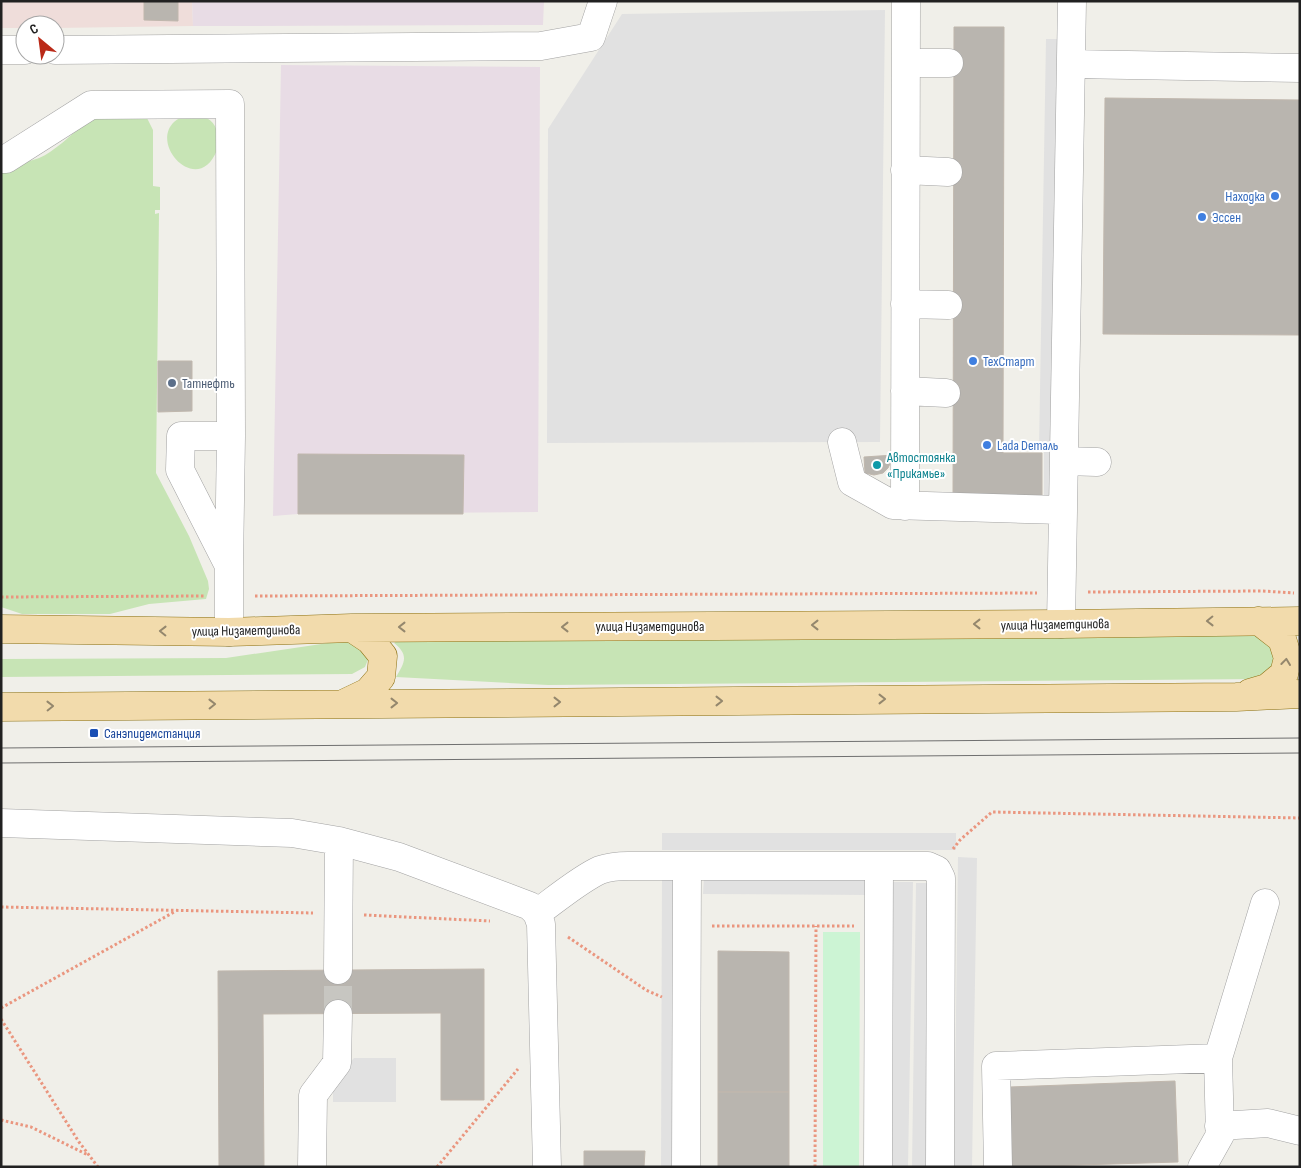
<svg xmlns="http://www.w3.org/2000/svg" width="1301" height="1168" viewBox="0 0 1301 1168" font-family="'Sofia Sans Condensed',sans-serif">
<rect width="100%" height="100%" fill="#f0efe9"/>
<!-- commercial -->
<path fill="#efddda" d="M1 1H192L193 26 55 28V25H25V28H1Z"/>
<!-- industrial -->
<path fill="#e8dce5" d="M192 1H544L543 25 241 26H193Z
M281 65 540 67 538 512 298 514 273 516Z"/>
<!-- grass -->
<path fill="#c7e4b5" d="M100 114H137L147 118 153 130V186L160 187V210H155V214L159 213 156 473 189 536 208 581 209 589 206 599 149 604 110 614H22L1 607V167C17 163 37 162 50 152 68 140 81 124 100 114Z
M189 115C193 116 199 115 204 117 217 121 221 138 217 150 199 197 149 146 174 122 178 118 184 117 189 115Z
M1260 635C1269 643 1279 659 1271 671 1269 674 1264 677 1261 679L548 685 396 677C405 662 409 655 394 643L399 640Z
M356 641 369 657 365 667 352 674 1 677V659L226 658 328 643Z"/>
<!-- park -->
<path fill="#ccf4d4" d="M823 932H860L859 1167H823Z"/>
<!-- parking -->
<path fill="#e1e1e1" d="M885 10 880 442 547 443 548 129 622 14Z
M1046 39H1068L1060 498H1044V450H1039Z
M662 833H956V850H662Z
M958 857 977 858 972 1167H954Z
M662 874H678L677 1167H661Z
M704 877 869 878V895L703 894Z
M893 882H913L908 1167H888Z
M916 883H933L928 1167H912Z
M354 1058H396V1102H333V1081Z"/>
<!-- building -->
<path fill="#b9b5af" stroke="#c0b7ad" d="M144 1H178V21L144 20Z
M954 27H1004L1003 453H1042V497H953Z
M1105 98 1300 100V335L1103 334Z
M158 361H192V411L158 412Z
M298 454 464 455 463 514H298Z
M894 455 888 468 883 473 874 475 865 473 864 457Z
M718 951 789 952V1092H718Z
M484 969V1100H441V1013L263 1014 264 1167H219L218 971Z
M1175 1081 1178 1162 1012 1167 1009 1087Z
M718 1092H789V1167H718Z
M584 1151H645L644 1167H584Z"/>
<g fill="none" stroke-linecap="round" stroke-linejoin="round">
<!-- minor-tunnel -->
<path stroke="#c7c6c1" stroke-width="28" stroke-dasharray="28 14" stroke-linecap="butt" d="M338 1014V970"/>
<defs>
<path id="minor" d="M1 50H25
M55 50 541 46 591 37 603 1
M906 63H949
M1071 64 1300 68
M1 159H6L91 105 230 104 231 436
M905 170 948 172
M905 304 948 305
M905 391 946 393
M842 442 852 482 893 505 1062 510
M1064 461 1097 462
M905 506 906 1
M229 566 180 470 181 436H231L229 566V632
M1061 624 1072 1
M1 823 292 833 339 841 399 857 530 906 537 913 541 924 547 1167
M537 913C555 900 580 879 600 870 609 867 618 866 628 866H928L937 870 941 878 940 1167
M338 970 339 841
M1218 1058 1265 903
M1219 1126 1268 1123 1300 1131
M312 1167 313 1095 337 1063 338 1014
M686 1167 687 866
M878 1167 879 866
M998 1167 996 1066 1218 1058 1220 1135 1202 1167"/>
<path id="major" d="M1 629 229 632 352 628 1061 624 1300 621
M1250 693 1267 688 1284 674 1288 658 1282 639 1259 621
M345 703 368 692 381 677 383 656 370 640 352 628
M1 707 1236 697 1300 694"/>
</defs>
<!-- minor casing -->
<use href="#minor" stroke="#a2a2a2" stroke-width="29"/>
<!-- major casing -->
<use href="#major" stroke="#8c7112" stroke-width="29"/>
<!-- path -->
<path stroke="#ea967f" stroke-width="3" stroke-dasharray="2.5 2.5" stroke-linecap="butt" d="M1088 592 1263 591 1294 593
M255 596 1037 593
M1 597 204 596
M953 849 960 840 992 812 1300 818
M1 907 313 913
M364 915 490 921
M712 926H854
M568 937 646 990 662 997
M1 1008 176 911
M1 1019 79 1142 98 1167
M1 1120 31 1127 88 1155
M437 1167 518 1069
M815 1167 816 926"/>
<!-- minor -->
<use href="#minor" stroke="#fff" stroke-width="28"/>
<!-- major -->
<use href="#major" stroke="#f2dbac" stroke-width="28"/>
<!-- tram -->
<path stroke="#6f6f6f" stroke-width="1" d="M1 748 1300 738
M1 763 1300 753"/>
</g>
<!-- one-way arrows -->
<defs><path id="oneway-chevron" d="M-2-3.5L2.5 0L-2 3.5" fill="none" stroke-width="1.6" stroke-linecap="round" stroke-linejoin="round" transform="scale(1.25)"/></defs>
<g stroke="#94876d">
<use href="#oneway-chevron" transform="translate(1210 621) rotate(179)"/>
<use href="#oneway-chevron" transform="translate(977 624) rotate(180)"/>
<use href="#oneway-chevron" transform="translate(815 625) rotate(180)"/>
<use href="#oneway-chevron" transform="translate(402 627) rotate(180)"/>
<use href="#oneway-chevron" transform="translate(565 627) rotate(180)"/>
<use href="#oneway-chevron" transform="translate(163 631) rotate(-179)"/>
<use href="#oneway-chevron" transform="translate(1286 662) rotate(-83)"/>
<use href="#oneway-chevron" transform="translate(882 699)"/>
<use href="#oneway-chevron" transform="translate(719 701)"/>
<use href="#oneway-chevron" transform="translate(557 702)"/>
<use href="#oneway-chevron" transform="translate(394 703)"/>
<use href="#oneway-chevron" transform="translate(212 704) rotate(-1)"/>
<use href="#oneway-chevron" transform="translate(50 706) rotate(-1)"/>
</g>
<!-- markers -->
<g fill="#3f7fe0" stroke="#fff" stroke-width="2">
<circle cx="1275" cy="196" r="5"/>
<circle cx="1202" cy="217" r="5"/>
<circle cx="973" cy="361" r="5"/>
<circle cx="987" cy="445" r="5"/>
</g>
<circle fill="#5c6f8a" stroke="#fff" stroke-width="2" cx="172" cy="383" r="5"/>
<circle fill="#0f9aa8" stroke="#fff" stroke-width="2" cx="877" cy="465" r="5"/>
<rect fill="#1a4fb4" stroke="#fff" stroke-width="2" x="89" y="728" width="10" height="10" rx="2.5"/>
<g text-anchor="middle" stroke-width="4" stroke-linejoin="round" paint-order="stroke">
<!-- shop labels -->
<g font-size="14" fill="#366cbe" stroke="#fff" text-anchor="start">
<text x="1265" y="201" text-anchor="end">Находка</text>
<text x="1212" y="222">Эссен</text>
<text x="983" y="366">ТехСтарт</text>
<text x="997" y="450">Lada Dеталь</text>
</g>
<!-- service labels -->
<g font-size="14" fill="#4e5e75" stroke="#fff" text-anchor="start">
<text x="182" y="388">Татнефть</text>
</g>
<!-- culture labels -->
<g font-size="14" fill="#0d838f" stroke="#fff" text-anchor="start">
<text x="887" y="462">Автостоянка<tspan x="887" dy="16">«Прикамье»</tspan></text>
</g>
<!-- street labels -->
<g font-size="14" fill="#212121" stroke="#fff">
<text transform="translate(1055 624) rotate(-1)" y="5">улица Низаметдинова</text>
<text x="650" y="631">улица Низаметдинова</text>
<text transform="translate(246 630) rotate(-1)" y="5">улица Низаметдинова</text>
</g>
<!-- transit labels -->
<g font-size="14" fill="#164399" stroke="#fff" text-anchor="start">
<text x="104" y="738">Санэпидемстанция</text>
</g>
</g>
<!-- border -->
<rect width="1301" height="1168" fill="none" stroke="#212121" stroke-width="5"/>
<!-- north arrow -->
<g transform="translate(40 40) rotate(331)"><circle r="24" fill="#ffffff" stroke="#a6a6a6"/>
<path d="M0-4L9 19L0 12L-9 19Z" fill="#ba2a18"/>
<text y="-8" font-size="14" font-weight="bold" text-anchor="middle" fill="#212121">С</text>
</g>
</svg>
